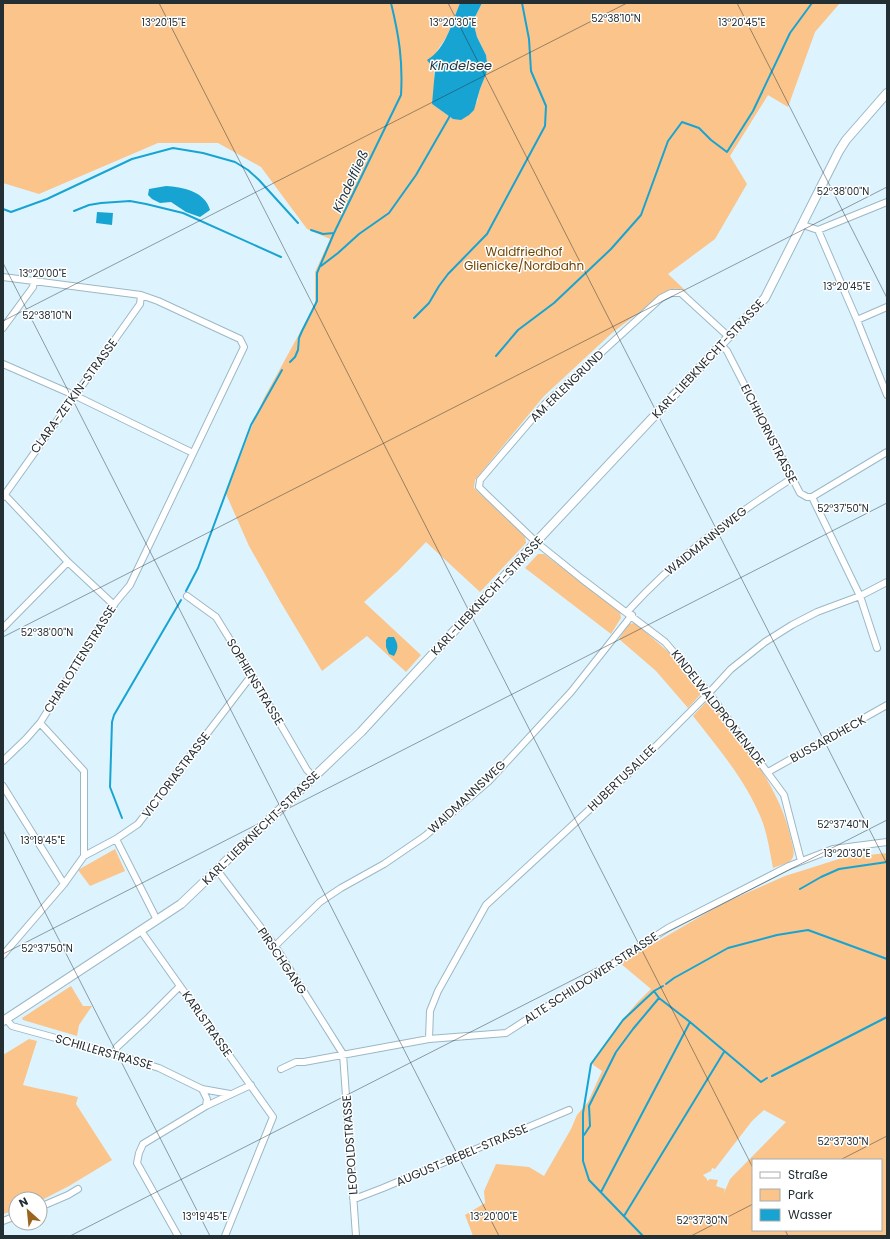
<svg xmlns="http://www.w3.org/2000/svg" width="890" height="1239" viewBox="0 0 890 1239" font-family="Poppins,sans-serif">
<rect width="100%" height="100%" fill="#ddf4ff"/>
<!-- green -->
<path fill="#fac48a" fill-rule="evenodd" d="M3 3H460L447 36 433 57 435 88 432 104 453 119 477 102 480 89 488 69 486 55 477 37 473 21 482 3H840L815 32 788 107 768 95 730 156 747 184 715 239 668 274 688 293C681 289 675 287 667 291L612 333 544 396 475 480 474 488 525 536 526 543 480 592 426 542 398 571 364 602 421 655 406 672 367 636 322 671 280 601 249 546 226 494 252 426 264 398 315 305V272L330 239 307 229 261 167 218 143H158L39 194 3 183Z
M538 554H544L620 612 621 618 611 634 525 568Z
M635 623 672 655 700 688V695L688 708 656 671 619 639 629 624Z
M706 702H712C743 743 780 787 791 839 792 844 795 852 793 857 791 864 779 865 773 868 770 853 768 838 763 823 748 783 719 749 693 716Z
M115 849 125 871 90 886 78 870Z
M887 853V1236H473L465 1215 485 1203 484 1191 496 1164 529 1167 544 1176 571 1129 577 1115 588 1102 602 1071 592 1064C609 1037 627 1011 651 989L620 963 722 904 785 876 842 858ZM764 1110 786 1122 730 1179 723 1195 725 1189 716 1186 718 1180 710 1179 707 1181V1179L703 1175 711 1171 712 1168 715 1169 752 1121ZM753 1160H881V1230H753Z
M71 986 83 1006H92L79 1025 77 1036 23 1020 22 1018Z
M29 1039 37 1041 23 1085C41 1090 60 1092 78 1097L76 1104 112 1160 69 1186 40 1201V1199H16V1210L3 1214V1055Z"/>
<!-- water -->
<path fill="#18a4d2" d="M460 3H482L473 21 477 37 486 55 488 69 480 89 474 110 469 115 461 120 453 119 432 104 435 70 427 60C446 49 452 22 460 3Z
M166 186C182 187 205 191 210 210L200 217 186 212 171 202 160 203 152 199 148 195 149 189Z
M97 212 113 213 112 225 96 223Z
M388 637H394C398 644 399 648 394 656L389 654 386 647V640Z"/>
<g fill="none" stroke-linecap="round" stroke-linejoin="round">
<!-- stream -->
<path stroke="#18a4d2" stroke-width="2" d="M3 209 11 212 47 199 132 159 173 148 203 153 235 162 248 170 259 180 298 223
M74 211 89 205 101 203 130 201 146 204 183 213 281 257
M311 230 323 234 334 233
M321 266 338 253 359 234 389 213 416 175 451 114
M414 318 429 303 439 286 448 274 487 234 545 126 546 106 531 71 529 39 522 3
M496 356 518 330 554 303 611 249 641 215 668 141 682 122 699 128 711 140 727 152 753 111 790 33 812 3
M290 362 295 357 298 350 299 338 302 331 317 301V273L334 233 401 95C403 61 399 36 391 3
M186 591 198 568 251 425 282 370
M122 818 110 787 112 722 114 715 181 600
M800 889 821 877 839 869 887 862
M666 984 674 978 728 948 777 935 808 930 887 959
M654 991 659 998 690 1022 761 1082 767 1078
M772 1076 887 1017
M584 1135 590 1126 589 1106 616 1052 633 1029 659 998
M601 1192 690 1022
M624 1216 724 1052
M643 1236 589 1180 583 1161V1113L591 1064 623 1020 654 991 663 986"/>
<defs>
<path id="minor" d="M803 225 818 230 887 202
M818 230 857 320 887 395
M3 277 141 295 158 301 240 339 244 347 130 585 115 603 40 723 84 771V856L64 884 3 955
M857 320 887 307
M3 328 33 287 34 280
M729 337 681 293H671L661 298 545 404 480 480 479 487 487 495 536 542 582 579 665 642 709 693 784 795 801 861
M721 345 727 351 800 493 807 497H812L860 596 877 648
M3 364 74 395 193 453
M3 493 68 562 114 605
M3 497 140 304 141 295
M812 497 887 452
M187 596 216 617 253 677 307 770 314 777
M627 612C676 558 730 518 791 479
M3 628 68 562
M3 761 26 739 40 723
M768 772 887 705
M3 786 64 884
M116 839 157 920
M84 856 116 839 138 824 248 680 253 677
M217 870 275 946 343 1054 356 1236
M141 931 273 1117 225 1236
M275 946 320 902 341 888 384 864 425 836 489 781 571 692 632 615
M6 1019 12 1026 114 1054 159 1068 202 1089 230 1094
M429 1039 430 1011 438 991 486 905 628 774 709 693 731 669 765 642 792 625 817 612 860 596 887 582
M114 1054 117 1047 146 1020 180 986
M281 1069 296 1062H304L429 1039 506 1033 668 928 789 866 833 849 887 842
M202 1089 207 1099 206 1106
M353 1198H357L383 1188 569 1110
M40 1207 68 1195 78 1189
M3 1221 16 1216
M178 1236 137 1163 139 1153 143 1144 206 1106 251 1085"/>
<path id="tertiary" d="M3 1021 181 904 361 732 536 542 765 298 839 151 846 140 887 93"/>
</defs>
<!-- minor casing -->
<use href="#minor" stroke="#9cb8c5" stroke-width="8"/>
<!-- tertiary casing -->
<use href="#tertiary" stroke="#9cb8c5" stroke-width="10"/>
<!-- minor -->
<use href="#minor" stroke="#fff" stroke-width="6"/>
<!-- tertiary -->
<use href="#tertiary" stroke="#fff" stroke-width="8"/>
</g>
<!-- ticks -->
<path fill="none" stroke="#242f34" stroke-width="1" stroke-opacity="0.45" d="M159 3 753 1168M448 3 887 864M737 3 887 298M3 4 6 3M3 263 499 1236M3 321 627 3M3 637 887 187M3 830 210 1236M3 954 887 503M840 1160 887 1136M785 1230 788 1236M70 1236 887 820M691 1236 753 1204"/>
<g text-anchor="middle" stroke-width="3" stroke-linejoin="round" paint-order="stroke">
<!-- park labels -->
<g font-size="12" fill="#714402" stroke="#fff">
<text x="524" y="256">Waldfriedhof<tspan x="524" dy="14">Glienicke/Nordbahn</tspan></text>
</g>
<!-- street labels -->
<g font-size="12" fill="#242f34" stroke="#fff">
<text transform="translate(708 359) rotate(-47)" y="4">KARL-LIEBKNECHT-STRASSE</text>
<text transform="translate(567 386) rotate(-44)" y="4">AM ERLENGRUND</text>
<text transform="translate(74 396) rotate(-54)" y="4">CLARA-ZETKIN-STRASSE</text>
<text transform="translate(769 434) rotate(63)" y="4">EICHHORNSTRASSE</text>
<text transform="translate(706 541) rotate(-39)" y="4">WAIDMANNSWEG</text>
<text transform="translate(487 596) rotate(-47)" y="4">KARL-LIEBKNECHT-STRASSE</text>
<text transform="translate(80 659) rotate(-58)" y="4">CHARLOTTENSTRASSE</text>
<text transform="translate(255 682) rotate(59)" y="4">SOPHIENSTRASSE</text>
<text transform="translate(718 708) rotate(52)" y="4">KINDELWALDPROMENADE</text>
<text transform="translate(828 739) rotate(-29)" y="4">BUSSARDHECK</text>
<text transform="translate(176 775) rotate(-53)" y="4">VICTORIASTRASSE</text>
<text transform="translate(622 778) rotate(-44)" y="4">HUBERTUSALLEE</text>
<text transform="translate(467 797) rotate(-43)" y="4">WAIDMANNSWEG</text>
<text transform="translate(261 828) rotate(-44)" y="4">KARL-LIEBKNECHT-STRASSE</text>
<text transform="translate(282 961) rotate(56)" y="4">PIRSCHGANG</text>
<text transform="translate(591 978) rotate(-33)" y="4">ALTE SCHILDOWER STRASSE</text>
<text transform="translate(207 1024) rotate(55)" y="4">KARLSTRASSE</text>
<text transform="translate(104 1052) rotate(16)" y="4">SCHILLERSTRASSE</text>
<text transform="translate(350 1145) rotate(-94)" y="4">LEOPOLDSTRASSE</text>
<text transform="translate(462 1155) rotate(-23)" y="4">AUGUST-BEBEL-STRASSE</text>
</g>
<!-- water labels -->
<g font-size="13" font-style="italic" fill="#1d323b" stroke="#fff">
<text x="461" y="70">Kindelsee</text>
<text transform="translate(350 181) rotate(-65)" y="5">Kindelfließ</text>
</g>
</g>
<g font-size="10" text-anchor="middle" fill="#242f34" stroke="#fff" stroke-width="3" stroke-linejoin="round" paint-order="stroke">
<text x="616" y="22">52°38'10"N</text>
<text x="164" y="26">13°20'15"E</text>
<text x="453" y="26">13°20'30"E</text>
<text x="742" y="26">13°20'45"E</text>
<text x="843" y="195">52°38'00"N</text>
<text x="43" y="277">13°20'00"E</text>
<text x="847" y="290">13°20'45"E</text>
<text x="47" y="319">52°38'10"N</text>
<text x="843" y="512">52°37'50"N</text>
<text x="47" y="636">52°38'00"N</text>
<text x="843" y="828">52°37'40"N</text>
<text x="43" y="844">13°19'45"E</text>
<text x="847" y="857">13°20'30"E</text>
<text x="47" y="952">52°37'50"N</text>
<text x="843" y="1145">52°37'30"N</text>
<text x="205" y="1220">13°19'45"E</text>
<text x="494" y="1220">13°20'00"E</text>
<text x="702" y="1224">52°37'30"N</text>
</g>
<!-- border -->
<rect width="890" height="1239" fill="none" stroke="#242f34" stroke-width="8"/>
<!-- legend -->
<rect x="752" y="1159" width="130" height="72" fill="#ffffff" stroke="#a7acae"/>
<rect x="760" y="1172" width="20" height="6" fill="#ffffff" stroke="#a7acae"/>
<text x="788" y="1179" font-size="12" fill="#242f34">Straße</text>
<rect x="760" y="1189" width="20" height="12" fill="#fac48a" stroke="#a7acae"/>
<text x="788" y="1199" font-size="12" fill="#242f34">Park</text>
<rect x="760" y="1209" width="20" height="12" fill="#18a4d2" stroke="#a7acae"/>
<text x="788" y="1219" font-size="12" fill="#242f34">Wasser</text>
<!-- north arrow -->
<g transform="translate(28 1211) rotate(333)"><circle r="19" fill="#ffffff" stroke="#a7acae"/>
<path d="M0-3L7 15L0 10L-7 15Z" fill="#9b641e"/>
<text y="-6" font-size="11" font-weight="bold" text-anchor="middle" fill="#242f34">N</text>
</g>
</svg>
